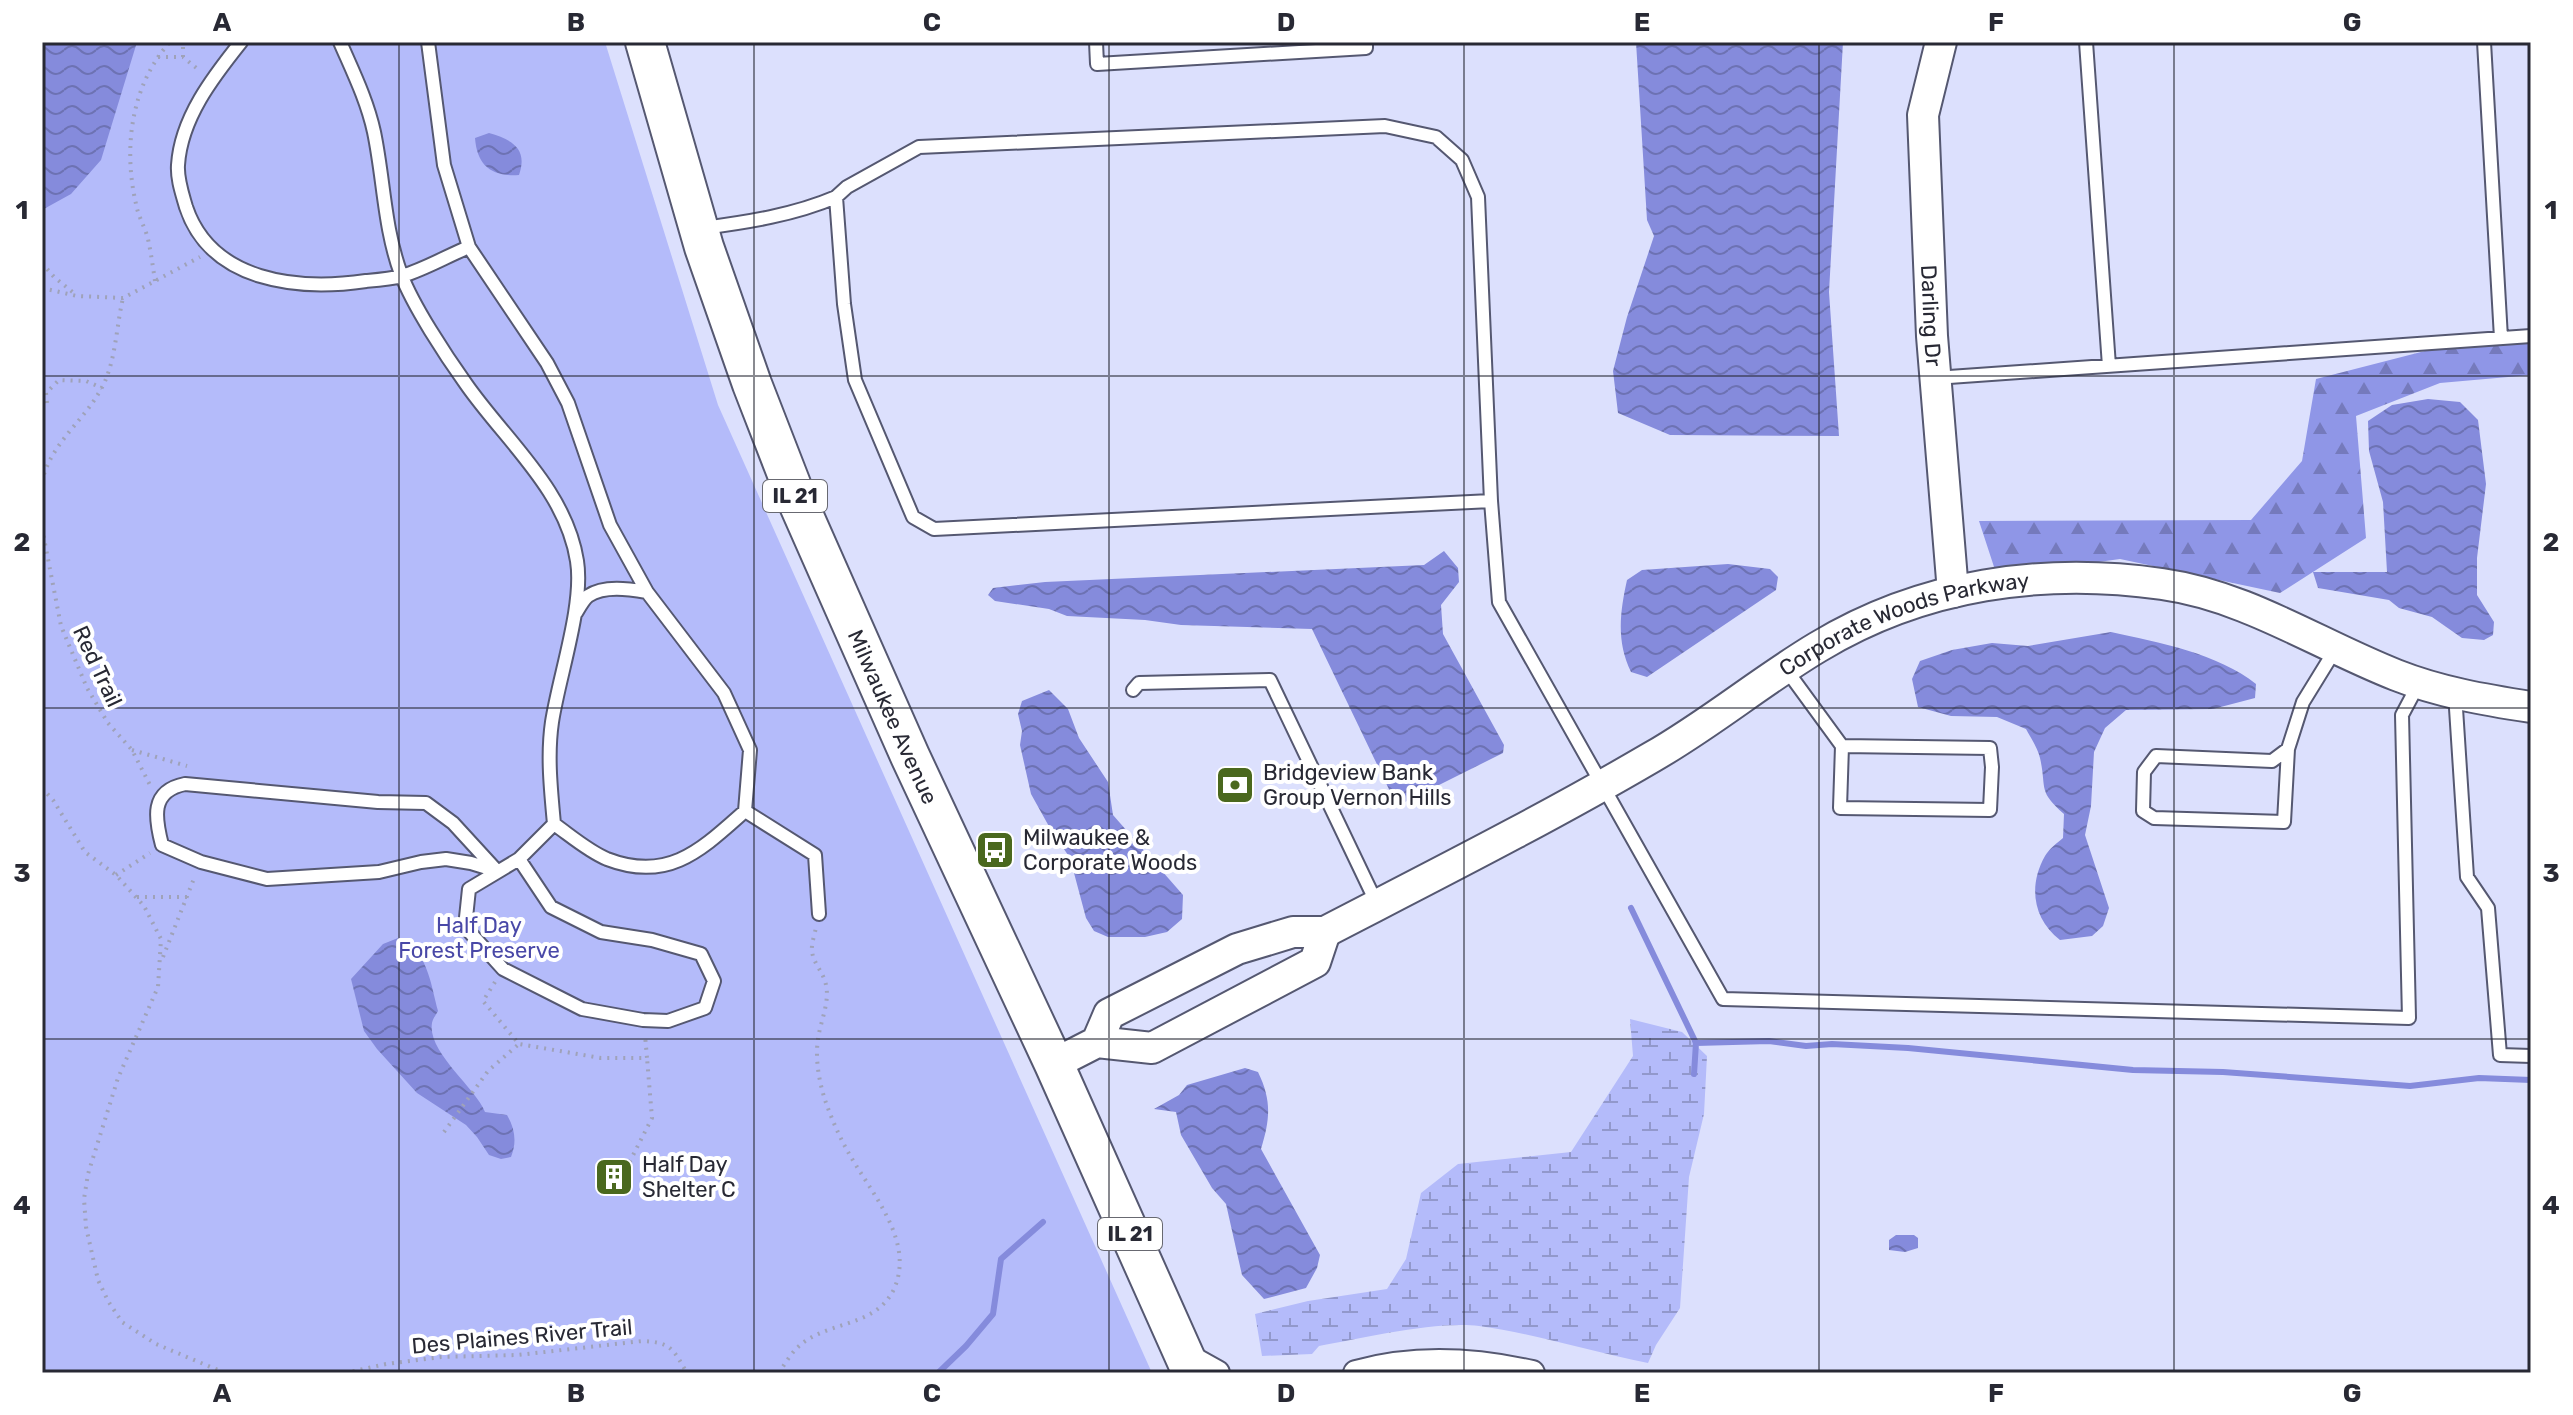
<svg xmlns="http://www.w3.org/2000/svg" width="2573" height="1415" viewBox="0 0 2573 1415" font-family="Rubik,sans-serif">
<defs>
<pattern id="forest-firs" width="22" height="20" patternUnits="userSpaceOnUse" patternTransform="scale(2)"><rect width="22" height="20" fill="#8f96e7"/><path d="M5 1l3.5 6h-7zM16 11l3.5 6h-7z" fill="#757abc"/></pattern>
<pattern id="wetland-marsh" width="20" height="14" patternUnits="userSpaceOnUse" patternTransform="scale(2)"><rect width="20" height="14" fill="#b4bbfa"/><path d="M1 5h8M5 5V1M11 12h8M15 12V8" fill="none" stroke="#9298cb"/></pattern>
<pattern id="water-waves" width="16" height="10" patternUnits="userSpaceOnUse" patternTransform="scale(2)"><rect width="16" height="10" fill="#858bdc"/><path d="M0 5q4-4 8 0t8 0" fill="none" stroke="#6d72b3"/></pattern>
</defs>
<rect width="100%" height="100%" fill="#dce0fd"/>
<!-- forest -->
<path fill="url(#forest-firs)" d="M2531 340V375L2440 383 2356 416 2366 538 2280 593 2120 559 1997 576 1979 521 2251 520 2302 461 2316 379 2456 343Z"/>
<!-- wetland -->
<path fill="url(#wetland-marsh)" d="M1630 1019 1682 1032 1707 1056 1704 1114 1689 1177 1680 1308 1656 1345 1648 1363C1592 1352 1536 1334 1479 1326 1435 1321 1364 1338 1319 1346L1312 1354 1262 1356 1255 1314 1308 1301 1387 1289 1406 1259 1421 1193 1458 1164 1571 1152 1633 1056Z"/>
<!-- park -->
<path fill="#b4bbfa" d="M42 42H605L718 405 1152 1373H42Z"/>
<!-- water -->
<path fill="url(#water-waves)" d="M42 42H137L101 160 71 194 42 210Z
M1636 42H1843L1829 292 1839 436 1670 435 1618 413 1613 371 1627 317 1654 236 1647 220Z
M489 133C513 140 528 149 519 175 491 177 477 165 475 138Z
M2428 399 2460 402 2478 420 2486 484 2477 558V595L2494 622 2493 635 2484 640 2462 638 2432 617 2399 608 2389 600 2318 588 2313 572H2387L2383 502 2369 451 2368 421 2392 405Z
M1444 551 1458 568 1459 582 1441 605 1443 634 1504 745 1503 753 1397 806 1312 629 1181 625 1145 620 1067 616 1049 609 995 601 988 595 993 588 1045 582 1424 565Z
M1728 564 1770 569 1778 577 1776 590 1647 677 1631 672C1616 641 1620 612 1627 580L1642 570Z
M2111 632C2158 642 2219 654 2256 684L2255 698 2213 709 2126 710 2105 728 2094 752 2091 806 2085 835 2109 908 2103 926 2092 936 2060 940C2033 919 2028 886 2045 856 2049 849 2057 843 2063 838L2064 814C2037 790 2047 789 2040 758 2038 749 2031 738 2026 729L1997 717 1951 716 1918 707 1912 679 1920 661 1952 650 1992 643 2028 646Z
M1049 690 1068 709 1079 738 1108 782 1113 815 1183 895 1182 919 1167 932 1145 937H1108L1094 931 1086 918 1070 858 1051 830 1031 794 1020 745 1022 731 1018 714 1022 701Z
M398 938C427 947 431 985 438 1011 436 1015 433 1018 432 1023 427 1052 475 1087 485 1112L507 1115C515 1129 517 1142 511 1157L501 1159 489 1155 477 1137 466 1125 417 1093 377 1049 364 1031 351 979 383 944Z
M1245 1068 1258 1072C1272 1101 1270 1119 1261 1149L1320 1255 1317 1268 1306 1288 1264 1299 1242 1275 1226 1204 1212 1188 1181 1135 1176 1112 1154 1109 1179 1095 1187 1085Z
M1896 1235H1914L1918 1238V1248L1905 1252 1889 1250V1240Z"/>
<g fill="none" stroke-linecap="round" stroke-linejoin="round">
<!-- stream -->
<path stroke="#858bdc" stroke-width="6" d="M1631 908 1696 1043 1694 1074
M1696 1043 1769 1041 1806 1046 1832 1044 1908 1048 2133 1070 2223 1072 2410 1086 2479 1078 2531 1080
M938 1373 966 1346 993 1314 1001 1259 1043 1222"/>
<defs>
<path id="service" d="M241 42C213 77 181 118 178 165 177 179 182 193 186 207 211 282 298 291 366 281 378 280 391 279 402 276 425 269 447 256 469 247
M340 42C353 72 367 100 374 132 384 180 384 228 401 274 413 306 446 356 466 384 505 440 566 490 577 561 584 605 559 676 552 722 547 756 551 791 554 824 571 836 588 851 607 859 669 883 702 849 745 811L750 750 724 693 647 592 610 525 568 403 547 363 469 247 444 165 428 42
M1096 42 1097 64 1366 48V42
M2086 42 2109 366
M2484 42 2501 338
M703 228C748 222 794 215 836 197
M1935 378 2531 336
M1491 501 934 529 913 517 855 380 844 304 836 197 847 187 919 147 1385 126 1436 137 1462 160 1478 197 1491 501 1499 602 1723 999 2409 1018 2402 715 2418 685
M576 613C579 608 583 600 588 596 604 585 629 589 647 592
M1785 668 1842 746 1990 748 1992 767 1990 810 1840 808 1842 746
M1133 690 1139 683 1270 680 1377 904
M2455 693 2467 877 2488 908 2500 1055 2531 1056
M2288 749 2284 822 2154 818 2143 811 2144 772 2156 756 2272 761 2288 749 2303 702 2335 650
M185 784 378 802 426 803 453 823 497 871 471 863 446 859 421 862 379 872 267 879 201 862 162 845C155 818 150 791 185 784Z
M745 811 815 855 819 914
M519 859 551 907 601 932 652 940 701 954 714 981 705 1008 668 1021 643 1020 582 1009 503 969 465 927 469 889 519 859 554 824"/>
<path id="minor" d="M1183 1354 1217 1373
M1356 1373C1413 1357 1474 1360 1532 1373"/>
<g id="tertiary">
<path id="s1" d="M1941 42 1923 115 1932 336 1953 592"/>
<path id="s2" d="M1325 932C1435 875 1546 819 1652 757 1710 724 1761 681 1818 647 1922 584 2043 567 2162 584 2247 596 2317 644 2396 675 2439 692 2485 700 2531 707"/>
<path d="M1054 1064 1097 1042 1152 1048 1315 962 1325 932H1293L1237 949 1109 1014 1097 1042"/>
</g>
<g id="primary">
<path id="s3" d="M645 42 704 247 752 384 799 505 910 756 1054 1064 1192 1373"/>
</g>
</defs>
<!-- service casing -->
<use href="#service" stroke="#555871" stroke-width="16"/>
<!-- minor casing -->
<use href="#minor" stroke="#555871" stroke-width="28"/>
<!-- tertiary casing -->
<use href="#tertiary" stroke="#555871" stroke-width="34"/>
<!-- primary casing -->
<use href="#primary" stroke="#555871" stroke-width="42"/>
<!-- path -->
<path stroke="#9fa2b9" stroke-width="4" stroke-dasharray="2 6" stroke-linecap="butt" d="M158 57H183L200 71
M183 57V42
M42 263 54 277 75 294
M155 281C153 267 151 253 148 239 145 227 138 216 136 204 123 148 131 85 170 42
M42 288 77 296 123 298 200 257
M47 403 46 393 59 380 86 381 102 388
M42 482C50 444 84 421 101 389 116 363 116 327 123 298
M42 528 61 626 87 688 108 723 132 750 151 787
M132 750 187 766
M42 788 53 800 85 852 116 875 144 906 161 939 158 987 118 1078 88 1174 84 1199 86 1227 98 1280 108 1301 122 1322 156 1344 225 1373
M116 875 150 853
M137 897H187
M163 957 195 876
M495 982 483 1001 519 1044 601 1058H647L645 1035
M444 1132 488 1071 519 1044
M626 1169 652 1118 647 1058
M345 1373 386 1364 441 1357 518 1355 642 1341C671 1342 673 1349 687 1373
M779 1373C784 1365 790 1355 797 1348 825 1320 875 1329 894 1289 916 1240 869 1191 847 1150 838 1134 831 1117 825 1100 819 1081 815 1059 818 1039 820 1023 830 1002 826 985 824 973 813 963 812 951 811 944 815 934 816 927"/>
<!-- service -->
<use href="#service" stroke="#fff" stroke-width="12"/>
<!-- minor -->
<use href="#minor" stroke="#fff" stroke-width="24"/>
<!-- tertiary -->
<use href="#tertiary" stroke="#fff" stroke-width="30"/>
<!-- primary -->
<use href="#primary" stroke="#fff" stroke-width="38"/>
</g>
<!-- grid -->
<path fill="none" stroke="#282934" stroke-width="2" stroke-opacity="0.55" d="M399 42V1373M754 42V1373M1109 42V1373M1464 42V1373M1819 42V1373M2174 42V1373M42 376H2531M42 708H2531M42 1039H2531"/>
<!-- icons -->
<defs>
<symbol id="bank-square" viewBox="-11 -11 22 22"><rect x="-9" y="-9" width="18" height="18" rx="4" fill="#4a681e" stroke="#fff"/><path d="M-6-4H6V4H-6ZM0-2.3a2.3 2.3 0 1 0 0 4.6a2.3 2.3 0 1 0 0-4.6Z" fill="#fff"/></symbol>
<symbol id="bus-square" viewBox="-11 -11 22 22"><rect x="-9" y="-9" width="18" height="18" rx="4" fill="#4a681e" stroke="#fff"/><path d="M-5-6H5V4H4V6H2V4H-2V6H-4V4H-5ZM-3.5-4V0h7V-4ZM-3.5 1.2v1.5H-2V1.2ZM2 1.2v1.5H3.5V1.2Z" fill="#fff"/></symbol>
<symbol id="building-square" viewBox="-11 -11 22 22"><rect x="-9" y="-9" width="18" height="18" rx="4" fill="#4a681e" stroke="#fff"/><path d="M-4-6H4V6H1V3H-1V6H-4ZM-2.5-4.3h1.7v1.8h-1.7ZM.8-4.3h1.7v1.8H.8ZM-2.5-1h1.7V.8h-1.7ZM.8-1h1.7V.8H.8Z" fill="#fff"/></symbol>
</defs>
<g fill-rule="evenodd">
<use href="#bank-square" x="1213" y="763" width="44" height="44"/>
<use href="#bus-square" x="973" y="828" width="44" height="44"/>
<use href="#building-square" x="592" y="1155" width="44" height="44"/>
</g>
<g text-anchor="middle" stroke-width="8" stroke-linejoin="round" paint-order="stroke">
<!-- shield labels -->
<g fill="#fff" stroke="#686971" stroke-width="2">
<rect x="763" y="480" width="64" height="32" rx="6"/>
<rect x="1098" y="1218" width="64" height="32" rx="6"/>
</g>
<g font-size="20" font-weight="bold" fill="#282934">
<text x="795" y="503">IL 21</text>
<text x="1130" y="1241">IL 21</text>
</g>
<!-- street labels -->
<g font-size="22" fill="#282934" stroke="#fff">
<text dy="8" stroke="none"><textPath href="#s1" startOffset="276">Darling Dr</textPath></text>
<text dy="8" stroke="none"><textPath href="#s2" startOffset="660">Corporate Woods Parkway</textPath></text>
<text transform="translate(98 666) rotate(65)" y="8">Red Trail</text>
<text dy="8" stroke="none"><textPath href="#s3" startOffset="720">Milwaukee Avenue</textPath></text>
<text transform="translate(522 1336) rotate(-5)" y="8">Des Plaines River Trail</text>
</g>
<!-- poi labels -->
<g font-size="22" fill="#282934" stroke="#fff" text-anchor="start">
<text x="1263" y="780">Bridgeview Bank<tspan x="1263" dy="25">Group Vernon Hills</tspan></text>
<text x="1023" y="845">Milwaukee &amp;<tspan x="1023" dy="25">Corporate Woods</tspan></text>
<text x="642" y="1172">Half Day<tspan x="642" dy="25">Shelter C</tspan></text>
</g>
<!-- park labels -->
<g font-size="22" fill="#4948a7" stroke="#fff">
<text x="479" y="933">Half Day<tspan x="479" dy="25">Forest Preserve</tspan></text>
</g>
</g>
<!-- border -->
<rect width="2573" height="1415" fill="none" stroke="#ffffff" stroke-width="88"/>
<rect x="44" y="44" width="2485" height="1327" fill="none" stroke="#282934" stroke-width="3"/>
<g font-size="26" text-anchor="middle" font-weight="bold" fill="#282934">
<text x="222" y="31">A</text>
<text x="576" y="31">B</text>
<text x="932" y="31">C</text>
<text x="1286" y="31">D</text>
<text x="1642" y="31">E</text>
<text x="1996" y="31">F</text>
<text x="2352" y="31">G</text>
<text x="22" y="219">1</text>
<text x="2551" y="219">1</text>
<text x="22" y="551">2</text>
<text x="2551" y="551">2</text>
<text x="22" y="882">3</text>
<text x="2551" y="882">3</text>
<text x="22" y="1214">4</text>
<text x="2551" y="1214">4</text>
<text x="222" y="1402">A</text>
<text x="576" y="1402">B</text>
<text x="932" y="1402">C</text>
<text x="1286" y="1402">D</text>
<text x="1642" y="1402">E</text>
<text x="1996" y="1402">F</text>
<text x="2352" y="1402">G</text>
</g>
</svg>
